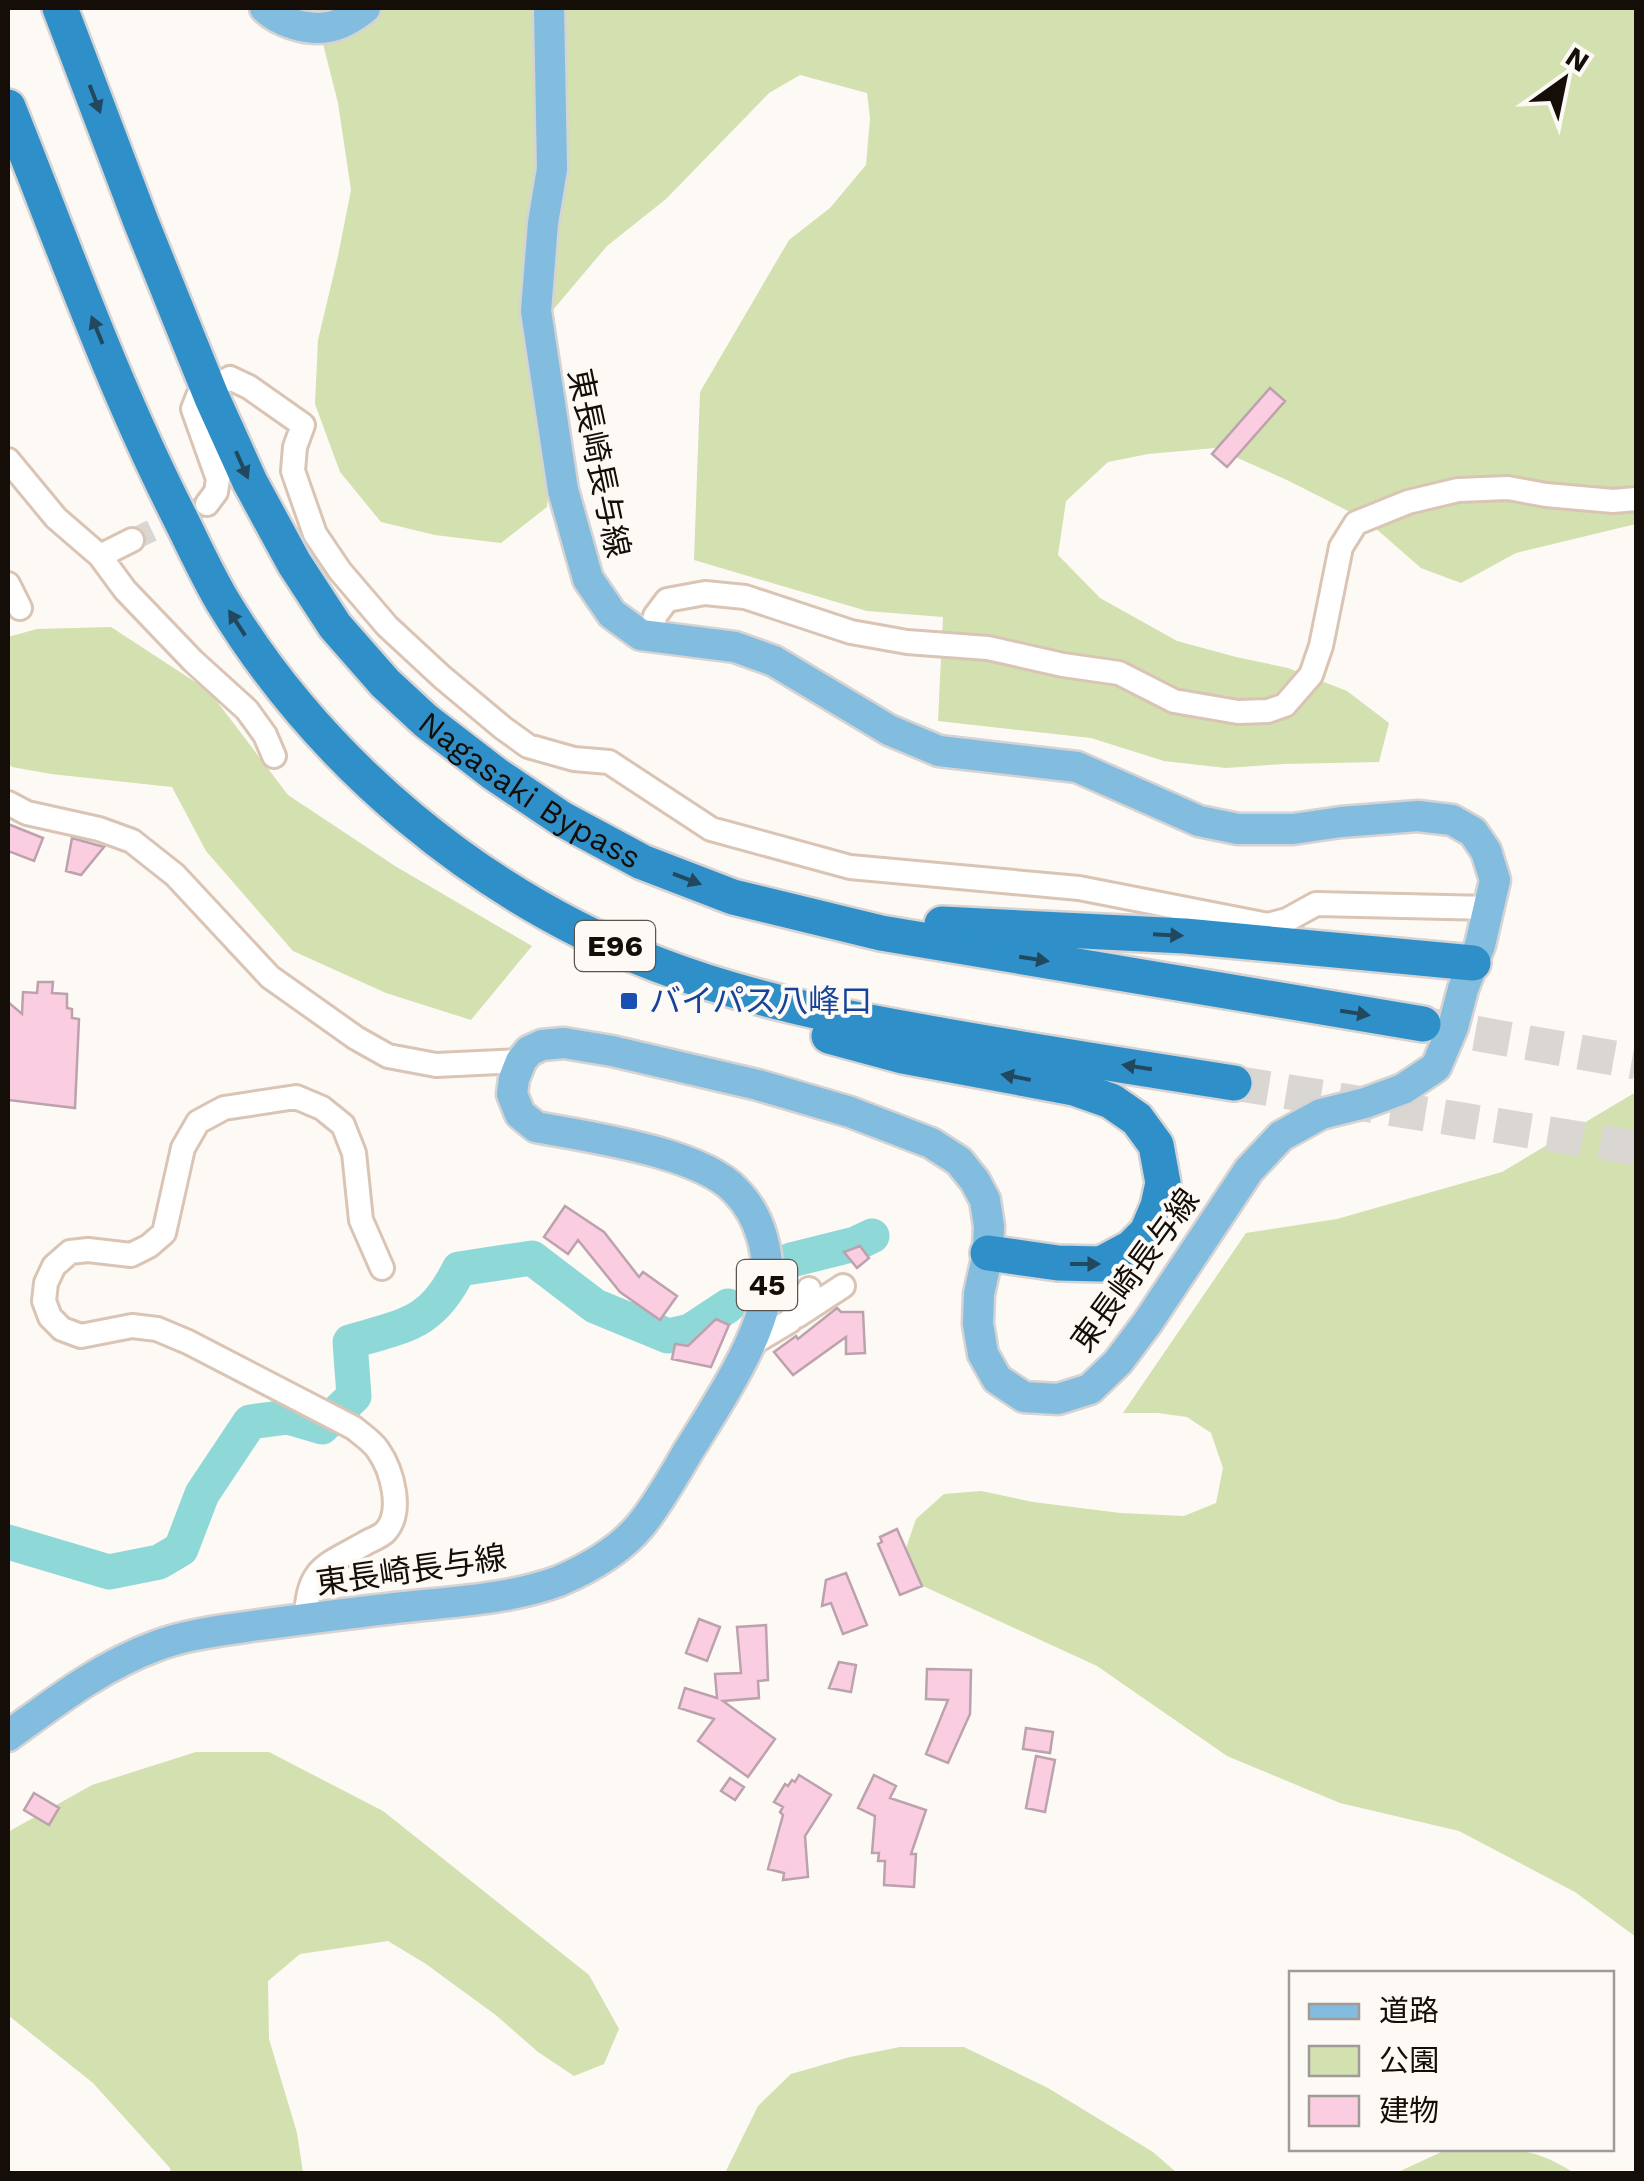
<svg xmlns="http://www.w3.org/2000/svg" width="1644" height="2181" viewBox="0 0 1644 2181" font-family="'Work Sans','Noto Sans JP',sans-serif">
<rect width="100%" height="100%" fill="#fdf9f5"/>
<!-- green -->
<path fill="#d3e0b0" d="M314 8H1636V524L1516 553 1461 583 1421 568 1366 520 1287 480 1215 448 1148 454 1108 462 1066 501 1058 555 1100 598 1177 641 1236 657 1288 668 1347 691 1389 723 1379 762 1284 764 1226 768 1164 761 1091 738 938 721 943 617 867 611 694 560 700 392 789 240 830 208 866 165 870 118 867 93 800 75 769 93 666 199 607 246 552 311 544 376 552 447 547 507 501 543 435 535 381 522 340 472 315 404 318 340 338 256 351 190 338 103Z
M111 627 209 691 288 795 395 866 532 946 471 1020 386 993 293 951 206 851 172 787 51 774 12 767 8 763V637L37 629Z
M1636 1092V1937L1575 1892 1459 1831 1340 1803 1227 1756 1097 1666 923 1586 903 1557 916 1519 944 1494 981 1491 1033 1502 1120 1513 1184 1516 1216 1503 1223 1468 1211 1433 1187 1417 1158 1413H1123L1246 1233 1337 1219 1502 1172Z
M196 1752H269L383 1811 589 1975 619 2029 604 2064 574 2076 538 2052 497 2016 426 1964 388 1941 300 1954 268 1981 269 2039 297 2133 303 2173H171L170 2168 93 2083 8 2015V1832L92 1785Z
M900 2047H964L1048 2088 1153 2152 1177 2173H725L758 2106 791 2074 850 2057Z
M1450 2148C1500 2148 1530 2144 1574 2173H1396Z"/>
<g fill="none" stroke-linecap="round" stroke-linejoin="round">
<!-- river -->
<path stroke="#8fd8d8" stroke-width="35" d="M791 1260 855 1244 872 1236
M8 1542 109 1572 159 1562 181 1549 202 1494 250 1422 288 1417 322 1427 354 1396 350 1342C405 1325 432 1325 459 1269L532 1258 595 1306 668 1336 690 1331 728 1306"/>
</g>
<!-- building -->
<path fill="#fbcde1" stroke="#bca2ad" stroke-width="2.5" d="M1270 388 1285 401 1227 467 1212 454Z
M8 824 43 838 34 861 8 851Z
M72 838 104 847 81 875 66 871Z
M38 982H53L52 993 67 994V1008L72 1009V1018L79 1019 75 1108 8 1100V1002L22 1014 23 992 37 993Z
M565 1206 604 1232 639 1277 643 1272 677 1296 660 1320 620 1292 578 1240 568 1254 544 1237Z
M860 1246 869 1258 857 1268 844 1252Z
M837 1308 841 1312H863L865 1353 846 1354V1337L793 1375 774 1352 796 1336 798 1339Z
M716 1319 729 1325 711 1367 672 1359 675 1344 688 1346Z
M897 1529 922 1586 900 1595 878 1544 882 1542 880 1537Z
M846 1573 867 1625 843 1634 831 1603 822 1606 826 1580Z
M699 1619 720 1627 707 1661 686 1653Z
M766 1625 768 1680 758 1681 759 1698 723 1701 775 1739 748 1777 698 1741 714 1719 679 1708 685 1688 717 1698 715 1674 741 1673 737 1627Z
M839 1662 856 1665 851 1692 829 1688Z
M927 1669 971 1670 970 1714 948 1763 926 1754 948 1700 926 1699Z
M1026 1728 1053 1732 1050 1753 1023 1749Z
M1036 1756 1055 1760 1045 1812 1026 1808Z
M799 1775 831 1795 805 1836 808 1877 783 1880 784 1873 768 1869 783 1815 780 1812 783 1807 774 1802 785 1784 788 1786 792 1780 795 1782Z
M874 1775 896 1786 890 1798 926 1810 911 1854H916L914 1887 884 1885 885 1861H878L879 1853H872L875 1816 858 1808Z
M730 1778 744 1787 735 1800 721 1791Z
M34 1793 59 1808 49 1825 24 1810Z"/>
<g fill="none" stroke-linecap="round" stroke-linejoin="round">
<!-- minor-tunnel -->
<path stroke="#dad6d1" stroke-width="22" stroke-dasharray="22 11" stroke-linecap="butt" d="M132 540 207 504"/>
<!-- highway-tunnel -->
<path stroke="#dad6d1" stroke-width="35" stroke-dasharray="35 18" stroke-linecap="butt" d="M1423 1024 1636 1062
M1234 1083 1636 1148"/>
<defs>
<path id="minor" d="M227 380 230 378 249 387 303 425 295 447 293 471 315 534 340 571 387 626 442 677 503 728 528 746 574 759 609 762 711 829 850 867 1079 888 1268 925 1287 920 1316 904 1490 908
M198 396 193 409 218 479 216 492 207 504
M8 460 56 518 100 556 125 590 193 661 247 710 265 735 274 756
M100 556 132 540
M8 584 20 608
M650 637 655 616 667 600 705 593 745 597 851 632 907 642 988 648 1063 665 1119 673 1174 701 1238 712 1268 711 1285 705 1311 675 1321 646 1341 547 1356 523 1408 502 1458 490 1508 488 1546 495 1613 501 1636 499
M8 803 27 813 99 829 132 841 175 875 270 977 356 1038 388 1056 436 1065 521 1061
M797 1316 843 1286
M748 1346 790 1321 809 1289
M306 1619C307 1569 324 1566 364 1544 370 1540 380 1537 385 1532 404 1512 392 1470 378 1450 372 1441 362 1435 354 1428L188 1342 157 1329 132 1326 81 1336 62 1329 50 1317 44 1301 46 1283 54 1266 70 1252 88 1250 131 1255 149 1246 164 1233 183 1148 198 1122 224 1108 296 1097 322 1108 343 1125 354 1153 361 1220 382 1268"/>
<path id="major" d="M265 8C280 22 307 31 328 27 341 25 355 16 365 8
M8 1736C55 1702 101 1666 156 1646 187 1634 220 1631 252 1626 297 1620 342 1614 387 1609 443 1602 505 1601 559 1581 587 1569 620 1550 640 1526 659 1503 674 1475 689 1450 715 1408 759 1342 766 1295 771 1257 762 1217 735 1190 699 1152 589 1137 536 1127L520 1114 512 1094 514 1079 521 1061 529 1051 542 1045 564 1043 612 1051 758 1085 850 1112 931 1143 959 1161 975 1181 985 1200 989 1226 988 1253 979 1294 978 1324 983 1354 997 1379 1024 1397 1058 1399 1090 1389 1118 1362 1148 1322 1249 1170 1281 1136 1321 1114 1365 1103 1403 1089 1436 1067 1453 1027 1463 989 1480 945 1495 880 1486 851 1473 832 1452 820 1418 816 1341 822 1293 829H1238L1199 821 1077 767 939 751 889 730 774 661 735 647 641 635 612 614 588 579 563 490 536 311 543 223 552 169 549 8"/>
<g id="highway">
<path id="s1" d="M60 8 141 222 212 398 250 482 294 563 335 626 385 683 426 721 495 774 562 819 642 862 733 897 881 933 1423 1024"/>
<path d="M8 107C63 245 113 386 180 518 194 546 207 575 223 602 321 764 479 895 656 964 748 1000 848 1019 946 1036 1042 1053 1138 1068 1234 1083"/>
<path d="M942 924 1185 936 1473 963"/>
<path d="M829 1036 903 1056 1074 1088 1111 1101 1137 1119 1156 1145 1163 1183 1158 1206 1147 1232 1131 1248 1101 1264 1058 1263 988 1253"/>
</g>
</defs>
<!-- minor casing -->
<use href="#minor" stroke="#dac4b4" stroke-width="28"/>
<!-- major casing -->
<use href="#major" stroke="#d5d3d3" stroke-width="35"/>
<!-- highway casing -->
<use href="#highway" stroke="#d5d3d3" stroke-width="40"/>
<!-- minor -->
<use href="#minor" stroke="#fff" stroke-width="22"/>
<!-- major -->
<use href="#major" stroke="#82bcdf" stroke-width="30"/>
<!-- highway -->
<use href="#highway" stroke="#2f90c9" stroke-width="35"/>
</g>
<!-- one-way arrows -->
<defs><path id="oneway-solid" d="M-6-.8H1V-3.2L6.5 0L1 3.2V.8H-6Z" transform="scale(2.5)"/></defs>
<g fill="#21485f">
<use href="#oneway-solid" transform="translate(95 99) rotate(69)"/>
<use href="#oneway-solid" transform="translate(97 330) rotate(-112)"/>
<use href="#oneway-solid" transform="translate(242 465) rotate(66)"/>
<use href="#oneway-solid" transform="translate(237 623) rotate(-123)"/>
<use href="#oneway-solid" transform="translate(687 879) rotate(21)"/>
<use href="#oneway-solid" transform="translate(1168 935) rotate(3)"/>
<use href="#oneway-solid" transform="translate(1034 959) rotate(9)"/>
<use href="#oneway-solid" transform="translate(1355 1013) rotate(9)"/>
<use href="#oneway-solid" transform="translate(1137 1067) rotate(-171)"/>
<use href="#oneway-solid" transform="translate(1016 1077) rotate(-169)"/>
<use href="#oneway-solid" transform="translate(1085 1264)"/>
</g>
<!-- markers -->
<rect fill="#1a4fb4" stroke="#fdf9f5" stroke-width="4" x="619" y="991" width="20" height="20" rx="5"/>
<g text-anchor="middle" stroke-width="8" stroke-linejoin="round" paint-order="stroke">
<!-- shield labels -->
<g fill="#fdf9f5" stroke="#5b544f" stroke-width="2.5">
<rect x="575" y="921" width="80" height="50" rx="8"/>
<rect x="737" y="1260" width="60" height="50" rx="8"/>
</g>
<g font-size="30" font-weight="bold" fill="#150d08">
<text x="615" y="956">E96</text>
<text x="767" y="1295">45</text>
</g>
<!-- street labels -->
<g font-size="32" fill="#150d08" stroke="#fdf9f5">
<text transform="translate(599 463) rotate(78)" y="11">東長崎長与線</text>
<text dy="11" stroke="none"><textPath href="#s1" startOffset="935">Nagasaki Bypass</textPath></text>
<text transform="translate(1135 1270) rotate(-54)" y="11">東長崎長与線</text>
<text transform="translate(411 1570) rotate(-8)" y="11">東長崎長与線</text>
</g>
<!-- transit labels -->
<g font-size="32" fill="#164399" stroke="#fdf9f5" text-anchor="start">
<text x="649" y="1012">バイパス八峰口</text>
</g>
</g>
<!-- border -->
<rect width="1644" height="2181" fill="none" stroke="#150d08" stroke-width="20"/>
<!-- legend -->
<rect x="1289" y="1971" width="325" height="180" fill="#fdf9f5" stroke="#a09b96" stroke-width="2.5"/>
<rect x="1309" y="2004" width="50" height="15" fill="#82bcdf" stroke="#a09b96" stroke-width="2.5"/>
<text x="1379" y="2021" font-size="30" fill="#150d08">道路</text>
<rect x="1309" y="2046" width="50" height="30" fill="#d3e0b0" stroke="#a09b96" stroke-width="2.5"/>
<text x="1379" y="2071" font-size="30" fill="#150d08">公園</text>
<rect x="1309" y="2096" width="50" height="30" fill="#fbcde1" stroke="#a09b96" stroke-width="2.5"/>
<text x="1379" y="2121" font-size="30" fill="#150d08">建物</text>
<!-- north arrow -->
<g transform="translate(1564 80) rotate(33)" stroke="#fdf9f5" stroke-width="8" paint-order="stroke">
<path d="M0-8L18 38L0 25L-18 38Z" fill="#150d08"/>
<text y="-15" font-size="28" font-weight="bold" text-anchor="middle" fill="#150d08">N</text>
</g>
</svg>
